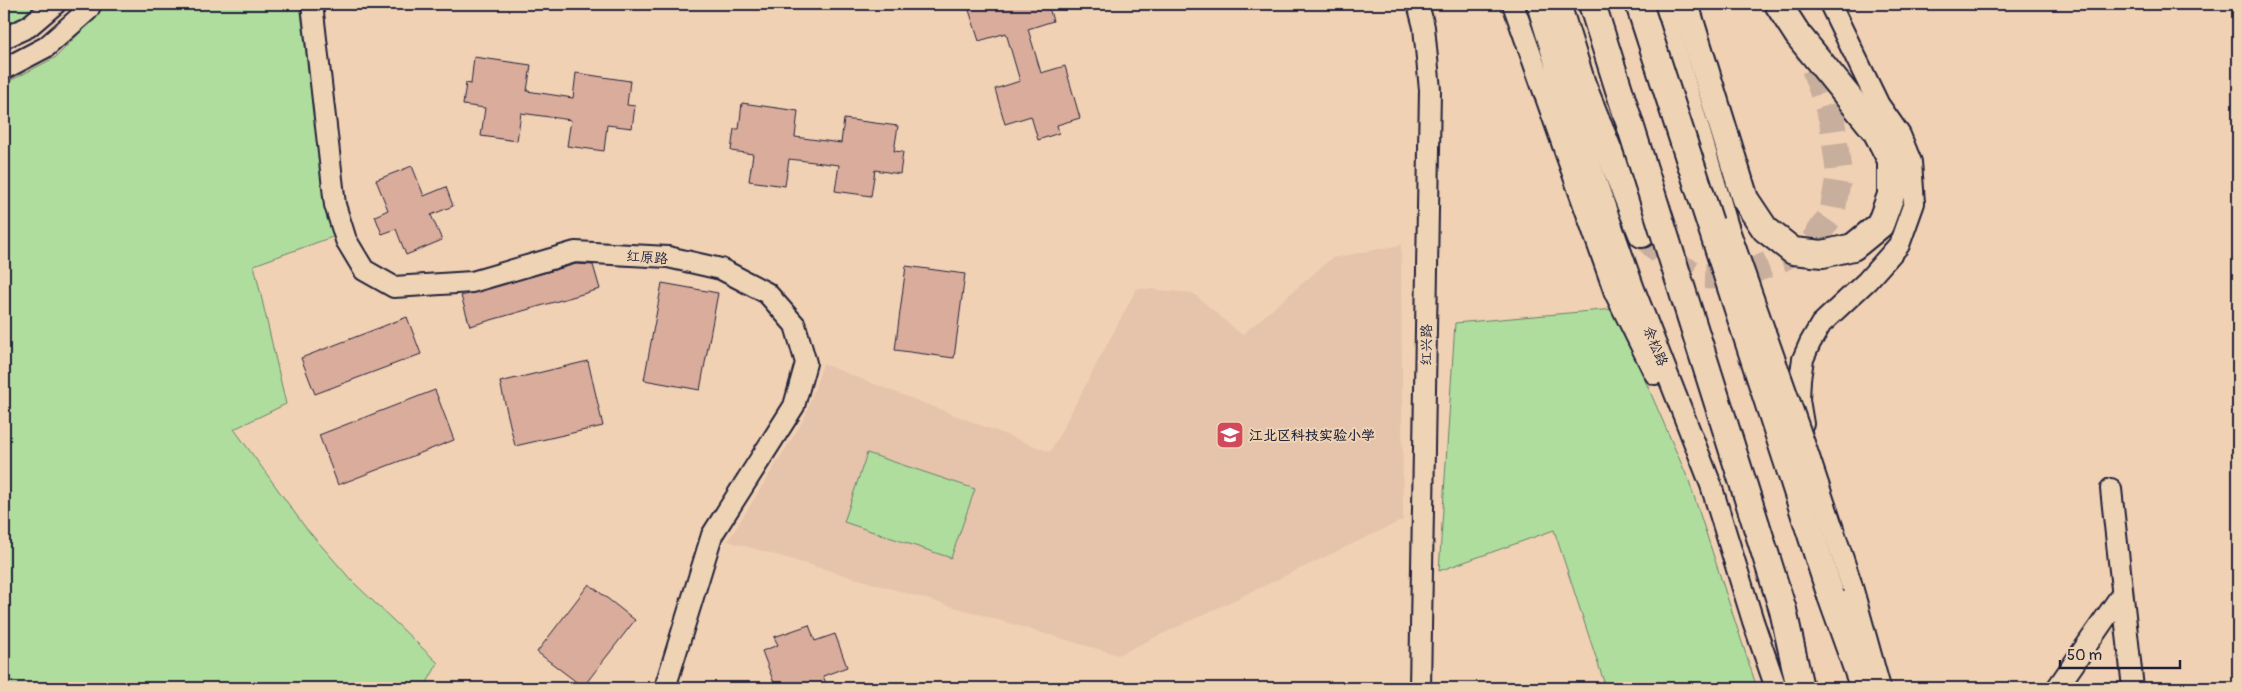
<svg xmlns="http://www.w3.org/2000/svg" width="2242" height="692" viewBox="0 0 2242 692" font-family="Pangolin,'LXGW WenKai TC',sans-serif">
<rect width="100%" height="100%" fill="#f1d1b4"/>
<filter id="ink" filterUnits="userSpaceOnUse"><feTurbulence type="fractalNoise" baseFrequency=".02" numOctaves="2"/><feDisplacementMap in="SourceGraphic" scale="10" xChannelSelector="R" yChannelSelector="G"/><feConvolveMatrix kernelMatrix="1 2 1 2 8 2 1 2 1" color-interpolation-filters="sRGB"/></filter>
<g filter="url(#ink)">
<!-- built -->
<path fill="#e6c3ab" d="M1401 245 1403 520 1118 655 728 541 804 419 823 364 1050 452 1137 288 1193 293 1242 335 1332 258Z"/>
<!-- green -->
<path fill="#afdd9d" stroke="#68806c" d="M4 4H46L4 30Z
M103 4H300L325 206 335 236 254 265 286 404 234 429 305 527 352 581 438 663 424 688H4V84L56 57 99 13Z
M1614 309 1689 481 1757 688H1606L1554 530 1439 571 1455 323Z
M867 453 975 489 951 558 844 522Z"/>
<!-- building -->
<path fill="#d9ac9c" stroke="#22223b" d="M978 4H1048L1053 21 1028 29 1041 73 1065 66 1080 118 1057 125 1059 133 1038 140 1031 116 1005 124 995 89 1020 81 1006 33 979 41 968 7Z
M474 57 531 65 527 91 573 98 576 73 630 81 627 105 635 106 632 128 607 125 604 151 567 146 571 120 521 113 517 141 481 136 485 108 463 105 466 83 471 84Z
M742 103 798 111 795 137 841 143 844 119 898 126 894 151 903 152 900 174 875 170 871 196 835 191 839 165 789 159 785 186 749 181 753 154 731 151 734 129H739Z
M412 166 424 196 446 187 453 206 431 215 442 240 406 255 396 229 382 234 375 216 388 210 376 180Z
M576 264 593 265 600 289 470 326 461 296Z
M906 266 965 274 954 358 895 350Z
M662 283 718 293 700 390 644 380Z
M407 317 421 354 315 394 301 358Z
M588 361 603 426 515 446 500 382Z
M435 390 454 440 338 485 319 435Z
M589 584 635 620 583 687 537 652Z
M809 625 815 641 835 634 847 667 823 676 828 688H776L762 651 778 645 774 637Z"/>
<g fill="none" stroke-linecap="round" stroke-linejoin="round">
<!-- highway-tunnel -->
<path stroke="#c8ae9c" stroke-width="26" stroke-dasharray="26 13" stroke-linecap="butt" d="M1642 234 1671 263 1699 276 1736 277 1775 262 1811 244 1832 214 1839 174 1832 120 1807 48"/>
<defs>
<path id="secondary" d="M312 4 335 205 346 240 364 270 394 287 472 282 575 252 668 257 721 269 767 293 795 325 806 363 794 406 712 535 665 688
M1418 4 1424 27 1430 90 1420 688
M1513 4 1615 293 1655 374
M1537 4 1560 79 1634 289 1711 485 1753 621 1776 688
M1662 4 1728 227
M4 38 28 27 55 4
M4 69 46 47 88 10 91 4
M1803 424 1799 400 1800 379 1803 359 1810 343 1821 324 1867 281 1899 245 1914 203 1911 162 1900 135 1879 105 1830 4
M2111 489 2133 688
M1851 583 1880 688
M2057 688 2122 594"/>
<path id="highway" d="M1557 4 1582 84 1642 234
M1685 4 1745 199 1765 229 1793 251 1823 254 1853 247 1880 225 1891 195V160L1876 131 1798 35 1778 4
M1831 596 1864 688
M1783 610 1800 688"/>
</defs>
<!-- secondary casing -->
<use href="#secondary" stroke="#22223b" stroke-width="24"/>
<!-- highway casing -->
<use href="#highway" stroke="#22223b" stroke-width="30"/>
<!-- secondary -->
<use href="#secondary" stroke="#eed4b5" stroke-width="20"/>
<!-- highway -->
<use href="#highway" stroke="#eed4b5" stroke-width="26"/>
<defs>
<path id="secondary-bridge" d="M1728 227 1808 454 1851 583"/>
<path id="highway-bridge" d="M1592 4 1783 610
M1639 4 1831 596"/>
</defs>
<!-- secondary-bridge casing -->
<use href="#secondary-bridge" stroke="#22223b" stroke-width="24" stroke-linecap="butt"/>
<!-- highway-bridge casing -->
<use href="#highway-bridge" stroke="#22223b" stroke-width="30" stroke-linecap="butt"/>
<!-- secondary-bridge -->
<use href="#secondary-bridge" stroke="#eed4b5" stroke-width="20"/>
<!-- highway-bridge -->
<use href="#highway-bridge" stroke="#eed4b5" stroke-width="26"/>
</g>
</g>
<!-- icons -->
<defs>
<symbol id="school-square" viewBox="-11 -11 22 22"><rect x="-9" y="-9" width="18" height="18" rx="4" fill="#d1495b" stroke="#eed4b5"/><path d="M0-5L7-2L0 1L-7-2ZM-4 1L0 2.5L4 1V4Q0 6-4 4Z" fill="#fff"/></symbol>
</defs>
<g fill-rule="evenodd">
<use href="#school-square" x="1214" y="419" width="32" height="32"/>
</g>
<g text-anchor="middle" stroke-width="4" stroke-linejoin="round" paint-order="stroke">
<!-- street labels -->
<g font-size="14" fill="#22223b" stroke="#eed4b5">
<text transform="translate(647 257) rotate(4)" y="5">红原路</text>
<text transform="translate(1426 345) rotate(-89)" y="5">红兴路</text>
<text transform="translate(1656 346) rotate(68)" y="5">余松路</text>
</g>
<!-- poi labels -->
<g font-size="14" font-weight="bold" fill="#22223b" stroke="#eed4b5" text-anchor="start">
<text x="1249" y="440">江北区科技实验小学</text>
</g>
</g>
<!-- margin -->
<rect width="2242" height="692" fill="none" stroke="#eed4b5" stroke-width="20"/>
<rect x="10" y="10" width="2222" height="672" fill="none" stroke="#22223b" stroke-width="2" filter="url(#ink)"/>
<!-- scale -->
<path d="M2060 660v8h120v-8" fill="none" stroke="#22223b" stroke-width="2.5"/>
<text x="2067" y="660" font-size="15" fill="#22223b" stroke="#eed4b5" stroke-width="4" paint-order="stroke">50 m</text>
</svg>
